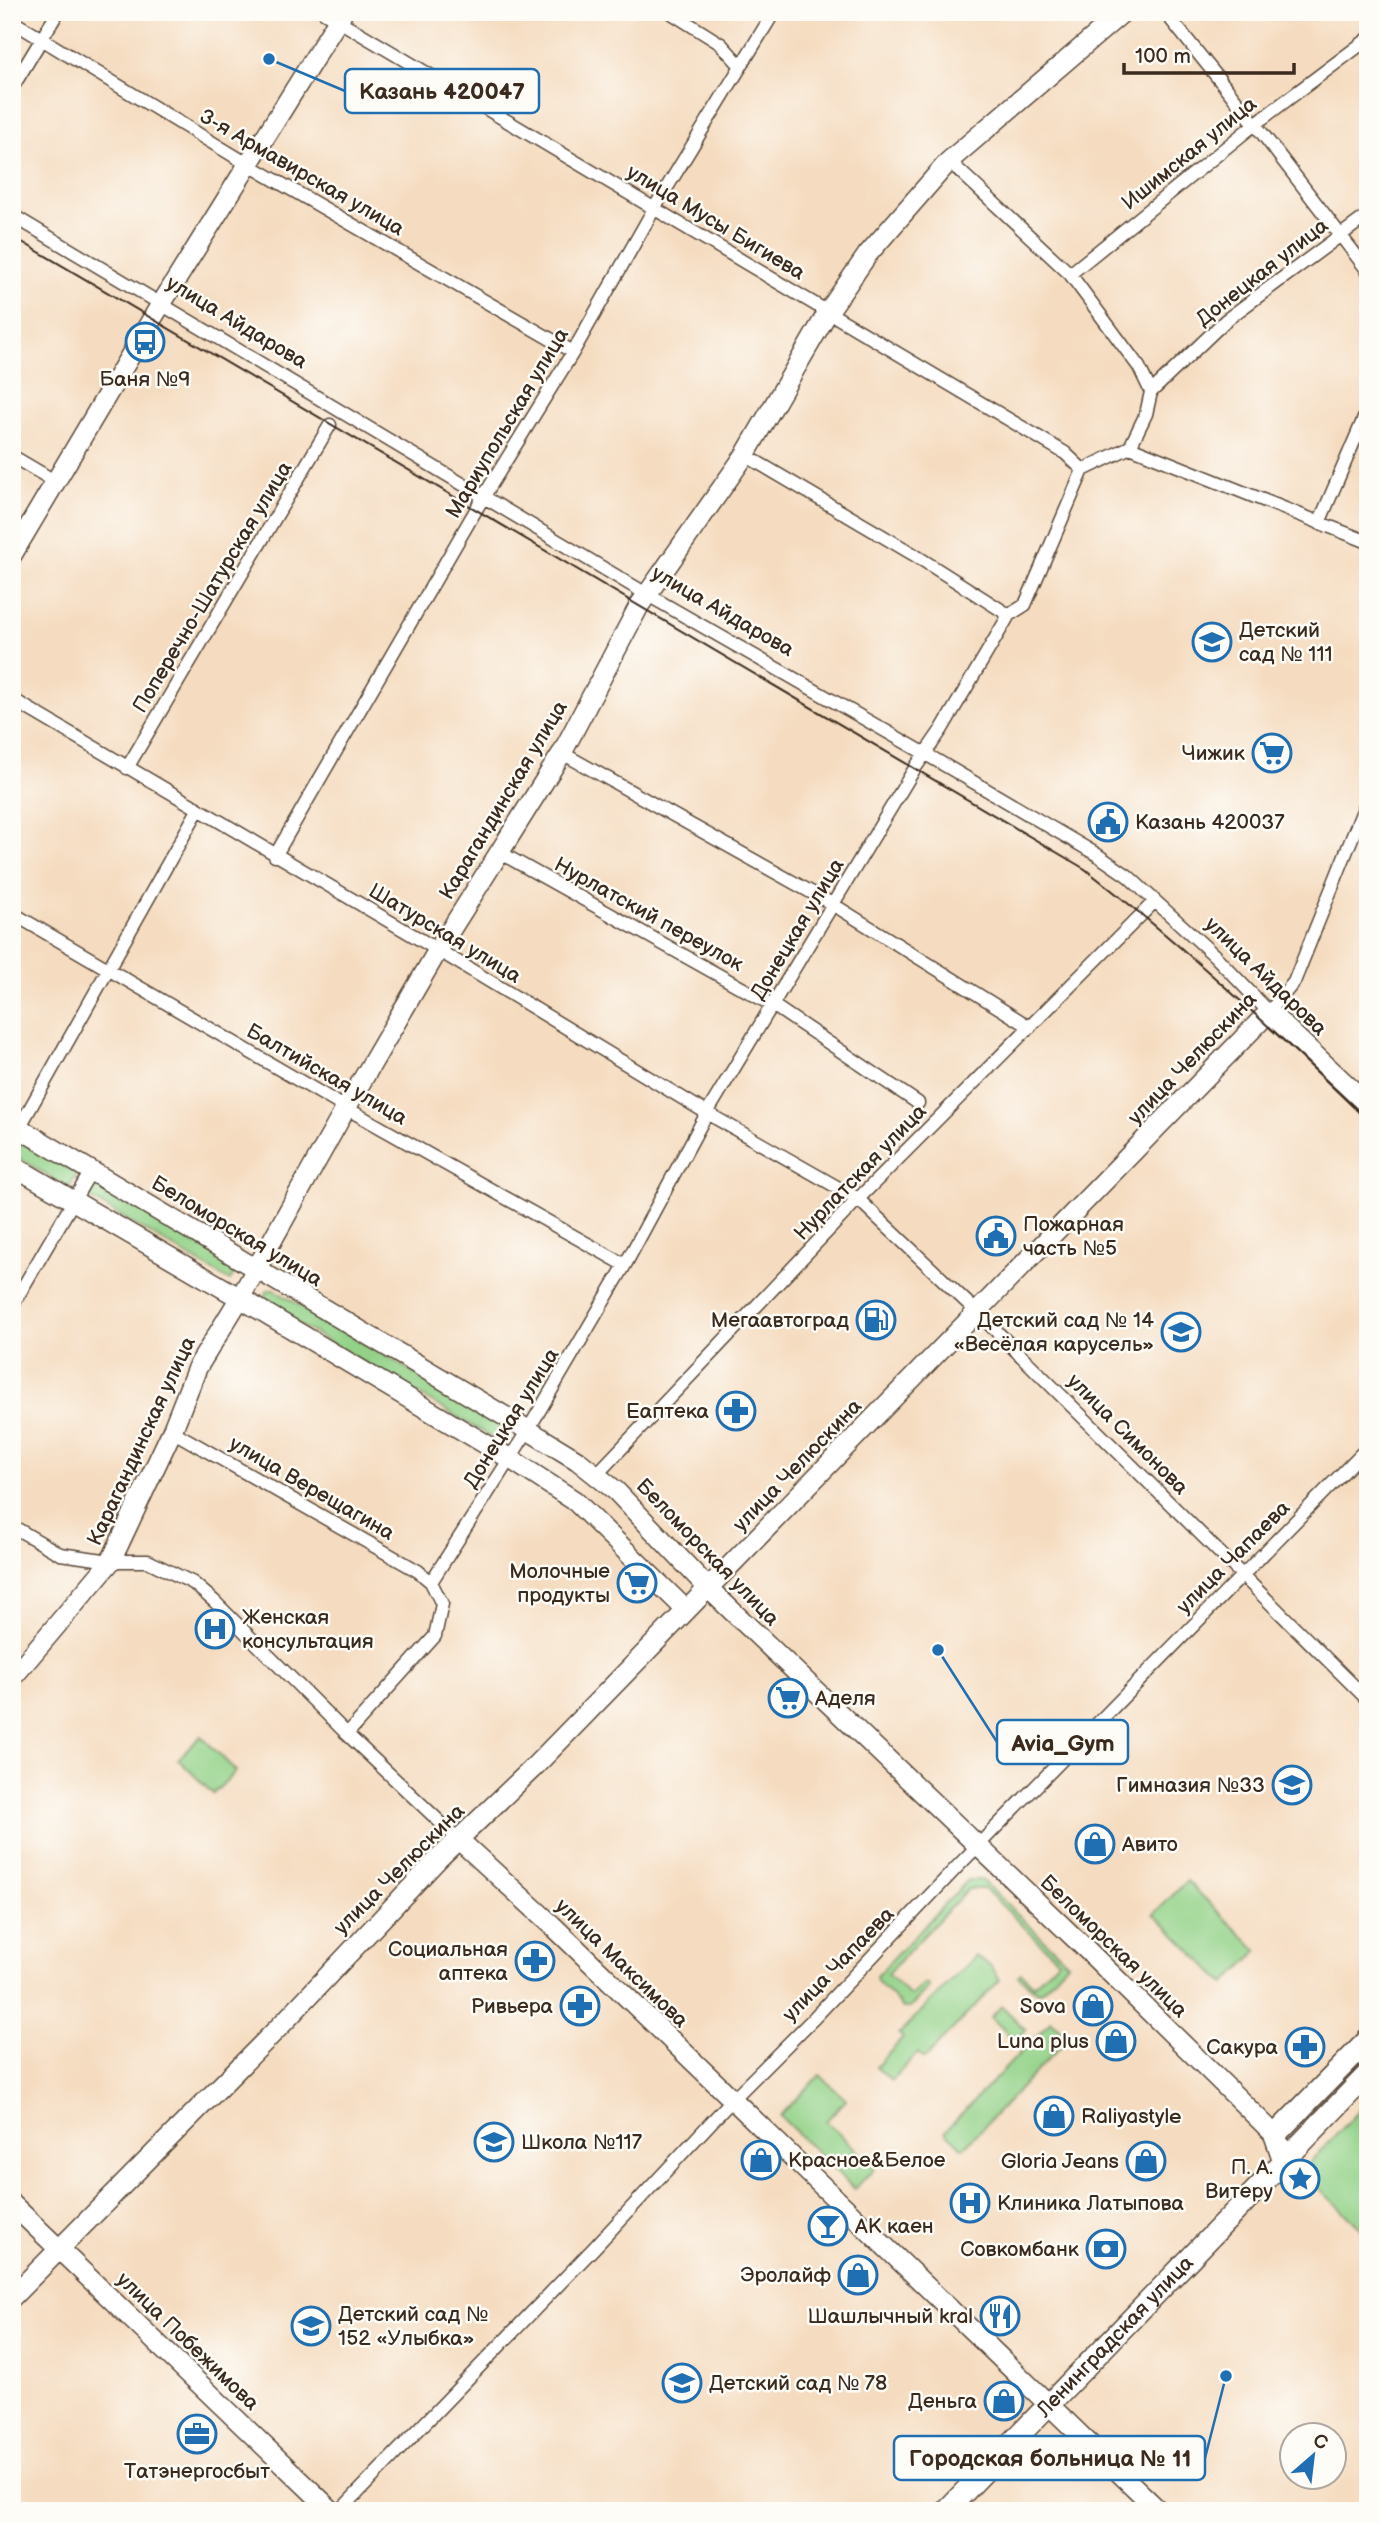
<svg xmlns="http://www.w3.org/2000/svg" width="1380" height="2523" viewBox="0 0 1380 2523" font-family="'Balsamiq Sans',sans-serif">
<rect width="100%" height="100%" fill="#fdfcf7"/>
<filter id="ink" filterUnits="userSpaceOnUse"><feTurbulence type="fractalNoise" baseFrequency=".0143" numOctaves="2"/><feDisplacementMap in="SourceGraphic" scale="14" xChannelSelector="R" yChannelSelector="G"/><feConvolveMatrix kernelMatrix="1 2 1 2 8 2 1 2 1" color-interpolation-filters="sRGB"/></filter>
<filter id="wash" filterUnits="userSpaceOnUse"><feTurbulence type="fractalNoise" baseFrequency=".00686" numOctaves="4" result="noise"/><feDisplacementMap in="SourceGraphic" scale="28" xChannelSelector="R" yChannelSelector="G"/><feGaussianBlur stdDeviation="1.57" result="paint"/><feColorMatrix in="noise" values="0 0 0 0 0 0 0 0 0 0 0 0 0 0 0 0 0 1.4 0 .05"/><feComposite in="paint" operator="in"/></filter>
<g filter="url(#wash)">
<rect width="100%" height="100%" fill="#f5dcc0"/>
<!-- green -->
<path fill="#92d187" stroke="#667e52" stroke-width="2" d="M12 1136 77 1174 69 1188 12 1154Z
M93 1182 238 1268 230 1281 85 1195Z
M268 1290H274L508 1428 500 1442 264 1304 263 1300Z
M201 1736 236 1771 213 1794 178 1759Z
M968 1880H982L1068 1963 1042 1990 1037 1991 1018 1976 1021 1973 1034 1985 1058 1960 985 1889H968L887 1974 910 1996 925 1983 929 1987 910 2008H903L877 1981 876 1976Z
M1187 1881 1258 1951 1225 1984 1154 1914Z
M975 1956 991 1966 1000 1980 924 2059 918 2053 891 2081 876 2067 903 2038 899 2034Z
M1002 2006 1026 2030 1015 2041 991 2017Z
M1051 2021 1062 2032 1063 2044 963 2148 945 2131Z
M820 2075 846 2100 826 2121 875 2168 854 2189 780 2116Z
M1368 2102V2235L1301 2171Z"/>
</g>
<g filter="url(#ink)">
<g fill="none" stroke-linecap="round" stroke-linejoin="round">
<defs>
<path id="street" d="M324 12 1065 453 1083 470
M670 12 721 44 740 65
M1165 12 1255 124 1368 271
M12 21 249 165 573 352
M12 88 58 12
M949 161 1070 274 1139 367 1151 392
M12 215 648 595 924 753 1096 854 1128 876 1155 901 1214 955 1269 1012 1294 982 1368 798
M1070 274 1255 124 1368 39
M1130 447 1368 542
M745 455 913 554 1009 615
M12 456 56 482
M1319 523 1368 409
M12 699 438 950 707 1113 858 1199 977 1312 1368 1700
M562 753 834 905 1030 1027
M127 768 330 425
M499 852 774 1006 918 1103
M275 856 484 496 573 352 655 207 774 12
M12 913 346 1108 625 1265
M19 1128 198 810
M12 1306 91 1171
M172 1431 418 1571 431 1582
M597 1474 858 1199 1155 901
M12 1526 60 1554 111 1561H148L193 1583 214 1601 347 1734 459 1840
M347 1734 435 1636 442 1604 431 1582 528 1430 625 1265 707 1113 915 768 942 729 1009 615 1025 605 1083 470 1130 447 1146 414 1151 392 1226 320 1368 215
M340 2511 593 2249 732 2100 812 2020 956 1868 1368 1447"/>
<path id="secondary" d="M12 555 155 314 343 12
M12 1124 528 1430 577 1460 616 1491 708 1588 1086 1949 1275 2135
M12 1165 240 1298 509 1458 575 1501 686 1610
M12 1678 111 1561 172 1431 197 1368 240 1298 346 1108 438 950 562 753 639 606 745 455 828 312 868 254 949 161 1123 12
M459 1840 552 1925 1159 2511
M12 2204 332 2511
M12 2297 287 2019 439 1858 531 1770 1269 1012 1368 1105"/>
<g id="primary">
<path d="M1284 2161 1275 2135 1368 2040"/>
<path id="s1" d="M946 2511 1368 2074"/>
</g>
</defs>
<!-- street casing -->
<use href="#street" stroke="#574536" stroke-width="15"/>
<!-- secondary casing -->
<use href="#secondary" stroke="#574536" stroke-width="22"/>
<!-- primary casing -->
<use href="#primary" stroke="#574536" stroke-width="24"/>
<!-- street -->
<use href="#street" stroke="#fff" stroke-width="12"/>
<!-- secondary -->
<use href="#secondary" stroke="#fff" stroke-width="19"/>
<!-- primary -->
<use href="#primary" stroke="#fff" stroke-width="21"/>
<!-- tram -->
<path stroke="#3b2a1e" stroke-width="2" d="M12 236 1085 869C1185 947 1277 1033 1368 1121"/>
</g>
</g>
<!-- icons -->
<defs>
<symbol id="bus-ring" viewBox="-11 -11 22 22"><circle r="9.5" fill="#fdfcf7" stroke="#1f6fb2" stroke-width="1.5"/><path d="M-5-6H5V4H4V6H2V4H-2V6H-4V4H-5ZM-3.5-4V0h7V-4ZM-3.5 1.2v1.5H-2V1.2ZM2 1.2v1.5H3.5V1.2Z" fill="#1f6fb2"/></symbol>
<symbol id="school-ring" viewBox="-11 -11 22 22"><circle r="9.5" fill="#fdfcf7" stroke="#1f6fb2" stroke-width="1.5"/><path d="M0-5L7-2L0 1L-7-2ZM-4 1L0 2.5L4 1V4Q0 6-4 4Z" fill="#1f6fb2"/></symbol>
<symbol id="supermarket-ring" viewBox="-11 -11 22 22"><circle r="9.5" fill="#fdfcf7" stroke="#1f6fb2" stroke-width="1.5"/><path d="M-6-5.5h2.5l.6 2H6L4.5 2H-2.5L-4.4-4H-6ZM-1.5 3.2a1.3 1.3 0 1 0 .1 0ZM3 3.2a1.3 1.3 0 1 0 .1 0Z" fill="#1f6fb2"/></symbol>
<symbol id="civic-ring" viewBox="-11 -11 22 22"><circle r="9.5" fill="#fdfcf7" stroke="#1f6fb2" stroke-width="1.5"/><path d="M-.6-6.5H3V-4.5H.6V-3L4-1V1h2V6H-6V1h2V-1L-.6-3ZM-1.2 2.5V6h2.4V2.5Z" fill="#1f6fb2"/></symbol>
<symbol id="fuel-ring" viewBox="-11 -11 22 22"><circle r="9.5" fill="#fdfcf7" stroke="#1f6fb2" stroke-width="1.5"/><path d="M-5.5-6h7V0h2V4h1.3V-2.5L3-4.5l.8-.8L6-3V5H2.5V1h-1V6h-7ZM-4.2-4.7v3.2H.2V-4.7Z" fill="#1f6fb2"/></symbol>
<symbol id="pharmacy-ring" viewBox="-11 -11 22 22"><circle r="9.5" fill="#fdfcf7" stroke="#1f6fb2" stroke-width="1.5"/><path d="M-2-6h4v4h4v4h-4v4h-4v-4h-4v-4h4Z" fill="#1f6fb2"/></symbol>
<symbol id="hospital-ring" viewBox="-11 -11 22 22"><circle r="9.5" fill="#fdfcf7" stroke="#1f6fb2" stroke-width="1.5"/><path d="M-5-5h3v3.5h4V-5h3V5h-3V1.5h-4V5h-3Z" fill="#1f6fb2"/></symbol>
<symbol id="shop-ring" viewBox="-11 -11 22 22"><circle r="9.5" fill="#fdfcf7" stroke="#1f6fb2" stroke-width="1.5"/><path d="M-5-2.5h2.3a2.7 3.5 0 0 1 5.4 0H5L5.5 6h-11ZM-1.5-2.5h3a1.5 2.3 0 0 0-3 0Z" fill="#1f6fb2"/></symbol>
<symbol id="sight-ring" viewBox="-11 -11 22 22"><circle r="9.5" fill="#fdfcf7" stroke="#1f6fb2" stroke-width="1.5"/><path d="M0-6L1.8-2.2L6-1.7L2.9 1.2L3.7 5.4L0 3.3L-3.7 5.4L-2.9 1.2L-6-1.7L-1.8-2.2Z" fill="#1f6fb2"/></symbol>
<symbol id="bar-ring" viewBox="-11 -11 22 22"><circle r="9.5" fill="#fdfcf7" stroke="#1f6fb2" stroke-width="1.5"/><path d="M-6-5H6L.8 .8V4.5H3.5V6h-7V4.5H-.8V.8Z" fill="#1f6fb2"/></symbol>
<symbol id="bank-ring" viewBox="-11 -11 22 22"><circle r="9.5" fill="#fdfcf7" stroke="#1f6fb2" stroke-width="1.5"/><path d="M-6-4H6V4H-6ZM0-2.3a2.3 2.3 0 1 0 0 4.6a2.3 2.3 0 1 0 0-4.6Z" fill="#1f6fb2"/></symbol>
<symbol id="restaurant-ring" viewBox="-11 -11 22 22"><circle r="9.5" fill="#fdfcf7" stroke="#1f6fb2" stroke-width="1.5"/><path d="M-5-6h1v4h1v-4h1v4h1v-4h1v5L-1.5 .5V6h-2V.5L-5-1ZM5-6V6H3V1.5H1.5Q1.5-4 5-6Z" fill="#1f6fb2"/></symbol>
<symbol id="office-ring" viewBox="-11 -11 22 22"><circle r="9.5" fill="#fdfcf7" stroke="#1f6fb2" stroke-width="1.5"/><path d="M-6-3h4V-5.5h4V-3h4V5H-6ZM-1-4.5V-3h2v-1.5ZM-6 0V1H6V0Z" fill="#1f6fb2"/></symbol>
</defs>
<g fill-rule="evenodd">
<use href="#bus-ring" x="123" y="320" width="44" height="44"/>
<use href="#school-ring" x="1190" y="620" width="44" height="44"/>
<use href="#supermarket-ring" x="1250" y="731" width="44" height="44"/>
<use href="#civic-ring" x="1086" y="800" width="44" height="44"/>
<use href="#civic-ring" x="974" y="1214" width="44" height="44"/>
<use href="#fuel-ring" x="854" y="1298" width="44" height="44"/>
<use href="#school-ring" x="1159" y="1310" width="44" height="44"/>
<use href="#pharmacy-ring" x="714" y="1389" width="44" height="44"/>
<use href="#supermarket-ring" x="615" y="1561" width="44" height="44"/>
<use href="#hospital-ring" x="193" y="1607" width="44" height="44"/>
<use href="#supermarket-ring" x="766" y="1676" width="44" height="44"/>
<use href="#school-ring" x="1270" y="1763" width="44" height="44"/>
<use href="#shop-ring" x="1073" y="1822" width="44" height="44"/>
<use href="#pharmacy-ring" x="513" y="1939" width="44" height="44"/>
<use href="#pharmacy-ring" x="558" y="1984" width="44" height="44"/>
<use href="#shop-ring" x="1071" y="1984" width="44" height="44"/>
<use href="#shop-ring" x="1094" y="2019" width="44" height="44"/>
<use href="#pharmacy-ring" x="1283" y="2025" width="44" height="44"/>
<use href="#shop-ring" x="1032" y="2094" width="44" height="44"/>
<use href="#school-ring" x="472" y="2120" width="44" height="44"/>
<use href="#shop-ring" x="739" y="2138" width="44" height="44"/>
<use href="#shop-ring" x="1124" y="2139" width="44" height="44"/>
<use href="#sight-ring" x="1278" y="2157" width="44" height="44"/>
<use href="#hospital-ring" x="948" y="2181" width="44" height="44"/>
<use href="#bar-ring" x="806" y="2204" width="44" height="44"/>
<use href="#bank-ring" x="1084" y="2227" width="44" height="44"/>
<use href="#shop-ring" x="836" y="2253" width="44" height="44"/>
<use href="#restaurant-ring" x="978" y="2294" width="44" height="44"/>
<use href="#school-ring" x="289" y="2304" width="44" height="44"/>
<use href="#school-ring" x="660" y="2361" width="44" height="44"/>
<use href="#shop-ring" x="982" y="2379" width="44" height="44"/>
<use href="#office-ring" x="175" y="2412" width="44" height="44"/>
</g>
<g text-anchor="middle" stroke-width="5" stroke-linejoin="round" paint-order="stroke">
<!-- street labels -->
<g font-size="21" fill="#3b2a1e" stroke="#fdfcf7">
<text transform="translate(1189 153) rotate(-39)" y="7">Ишимская улица</text>
<text transform="translate(302 172) rotate(30)" y="7">3-я Армавирская улица</text>
<text transform="translate(716 222) rotate(31)" y="7">улица Мусы Бигиева</text>
<text transform="translate(1262 272) rotate(-38)" y="7">Донецкая улица</text>
<text transform="translate(237 322) rotate(31)" y="7">улица Айдарова</text>
<text transform="translate(507 423) rotate(-59)" y="7">Мариупольская улица</text>
<text transform="translate(212 587) rotate(-59)" y="7">Поперечно-Шатурская улица</text>
<text transform="translate(723 611) rotate(30)" y="7">улица Айдарова</text>
<text transform="translate(503 800) rotate(-59)" y="7">Карагандинская улица</text>
<text transform="translate(649 914) rotate(29)" y="7">Нурлатский переулок</text>
<text transform="translate(797 929) rotate(-59)" y="7">Донецкая улица</text>
<text transform="translate(445 933) rotate(31)" y="7">Шатурская улица</text>
<text transform="translate(1266 976) rotate(44)" y="7">улица Айдарова</text>
<text transform="translate(1192 1058) rotate(-46)" y="7">улица Челюскина</text>
<text transform="translate(327 1074) rotate(30)" y="7">Балтийская улица</text>
<text transform="translate(860 1172) rotate(-46)" y="7">Нурлатская улица</text>
<text transform="translate(237 1231) rotate(31)" y="7">Беломорская улица</text>
<text transform="translate(511 1418) rotate(-58)" y="7">Донецкая улица</text>
<text transform="translate(1128 1434) rotate(45)" y="7">улица Симонова</text>
<text transform="translate(141 1441) rotate(-65)" y="7">Карагандинская улица</text>
<text transform="translate(797 1465) rotate(-46)" y="7">улица Челюскина</text>
<text transform="translate(312 1488) rotate(30)" y="7">улица Верещагина</text>
<text transform="translate(708 1552) rotate(46)" y="7">Беломорская улица</text>
<text transform="translate(1233 1557) rotate(-45)" y="7">улица Чапаева</text>
<text transform="translate(399 1869) rotate(-45)" y="7">улица Челюскина</text>
<text transform="translate(1114 1946) rotate(44)" y="7">Беломорская улица</text>
<text transform="translate(622 1963) rotate(44)" y="7">улица Максимова</text>
<text transform="translate(838 1964) rotate(-46)" y="7">улица Чапаева</text>
<text dy="7" stroke="none"><textPath href="#s1" startOffset="243">Ленинградская улица</textPath></text>
<text transform="translate(188 2341) rotate(44)" y="7">улица Побежимова</text>
</g>
<!-- poi labels -->
<g font-size="21" fill="#3b2a1e" stroke="#fdfcf7" text-anchor="end">
<text x="145" y="386" text-anchor="middle">Баня №9</text>
<text x="1239" y="637" text-anchor="start">Детский<tspan x="1239" dy="24">сад № 111</tspan></text>
<text x="1245" y="760">Чижик</text>
<text x="1135" y="829" text-anchor="start">Казань 420037</text>
<text x="1023" y="1231" text-anchor="start">Пожарная<tspan x="1023" dy="24">часть №5</tspan></text>
<text x="849" y="1327">Мегаавтоград</text>
<text x="1154" y="1327">Детский сад № 14<tspan x="1154" dy="24">«Весёлая карусель»</tspan></text>
<text x="709" y="1418">Еаптека</text>
<text x="610" y="1578">Молочные<tspan x="610" dy="24">продукты</tspan></text>
<text x="242" y="1624" text-anchor="start">Женская<tspan x="242" dy="24">консультация</tspan></text>
<text x="815" y="1705" text-anchor="start">Аделя</text>
<text x="1265" y="1792">Гимназия №33</text>
<text x="1122" y="1851" text-anchor="start">Авито</text>
<text x="508" y="1956">Социальная<tspan x="508" dy="24">аптека</tspan></text>
<text x="553" y="2013">Ривьера</text>
<text x="1066" y="2013">Sova</text>
<text x="1089" y="2048">Luna plus</text>
<text x="1278" y="2054">Сакура</text>
<text x="1081" y="2123" text-anchor="start">Raliyastyle</text>
<text x="521" y="2149" text-anchor="start">Школа №117</text>
<text x="788" y="2167" text-anchor="start">Красное&amp;Белое</text>
<text x="1119" y="2168">Gloria Jeans</text>
<text x="1273" y="2174">П. А.<tspan x="1273" dy="24">Витеру</tspan></text>
<text x="997" y="2210" text-anchor="start">Клиника Латыпова</text>
<text x="855" y="2233" text-anchor="start">АК каен</text>
<text x="1079" y="2256">Совкомбанк</text>
<text x="831" y="2282">Эролайф</text>
<text x="338" y="2321" text-anchor="start">Детский сад №<tspan x="338" dy="24">152 «Улыбка»</tspan></text>
<text x="973" y="2323">Шашлычный kral</text>
<text x="709" y="2390" text-anchor="start">Детский сад № 78</text>
<text x="977" y="2408">Деньга</text>
<text x="197" y="2478" text-anchor="middle">Татэнергосбыт</text>
</g>
</g>
<!-- callouts -->
<path fill="none" stroke="#1f6fb2" stroke-width="2.5" d="M269 59L345 91M938 1650L997 1742M1226 2376L1205 2458"/>
<g fill="#1f6fb2" stroke="#fdfcf7" stroke-width="2.5">
<circle cx="269" cy="59" r="7"/>
<circle cx="938" cy="1650" r="7"/>
<circle cx="1226" cy="2376" r="7"/>
</g>
<g fill="#fdfcf7" stroke="#1f6fb2" stroke-width="2.5">
<rect x="345" y="69" width="194" height="44" rx="7"/>
<rect x="997" y="1720" width="131" height="44" rx="7"/>
<rect x="894" y="2436" width="311" height="44" rx="7"/>
</g>
<g font-size="23" text-anchor="middle" font-weight="bold" fill="#3b2a1e">
<text x="442" y="99">Казань 420047</text>
<text x="1063" y="1751">Avia_Gym</text>
<text x="1050" y="2466">Городская больница № 11</text>
</g>
<!-- margin -->
<rect width="1380" height="2523" fill="none" stroke="#fdfcf7" stroke-width="42"/>
<!-- north arrow -->
<g transform="translate(1313 2456) rotate(28)"><circle r="33" fill="#fdfcf7" stroke="#afa8a0" stroke-width="2"/>
<path d="M0-5L12 26L0 18L-12 26Z" fill="#1f6fb2"/>
<text y="-10" font-size="19" font-weight="bold" text-anchor="middle" fill="#3b2a1e">С</text>
</g>
<!-- scale -->
<path d="M1124 63v10h170v-10" fill="none" stroke="#3b2a1e" stroke-width="3.5"/>
<text x="1135" y="63" font-size="21" fill="#3b2a1e" stroke="#fdfcf7" stroke-width="5" paint-order="stroke">100 m</text>
</svg>
